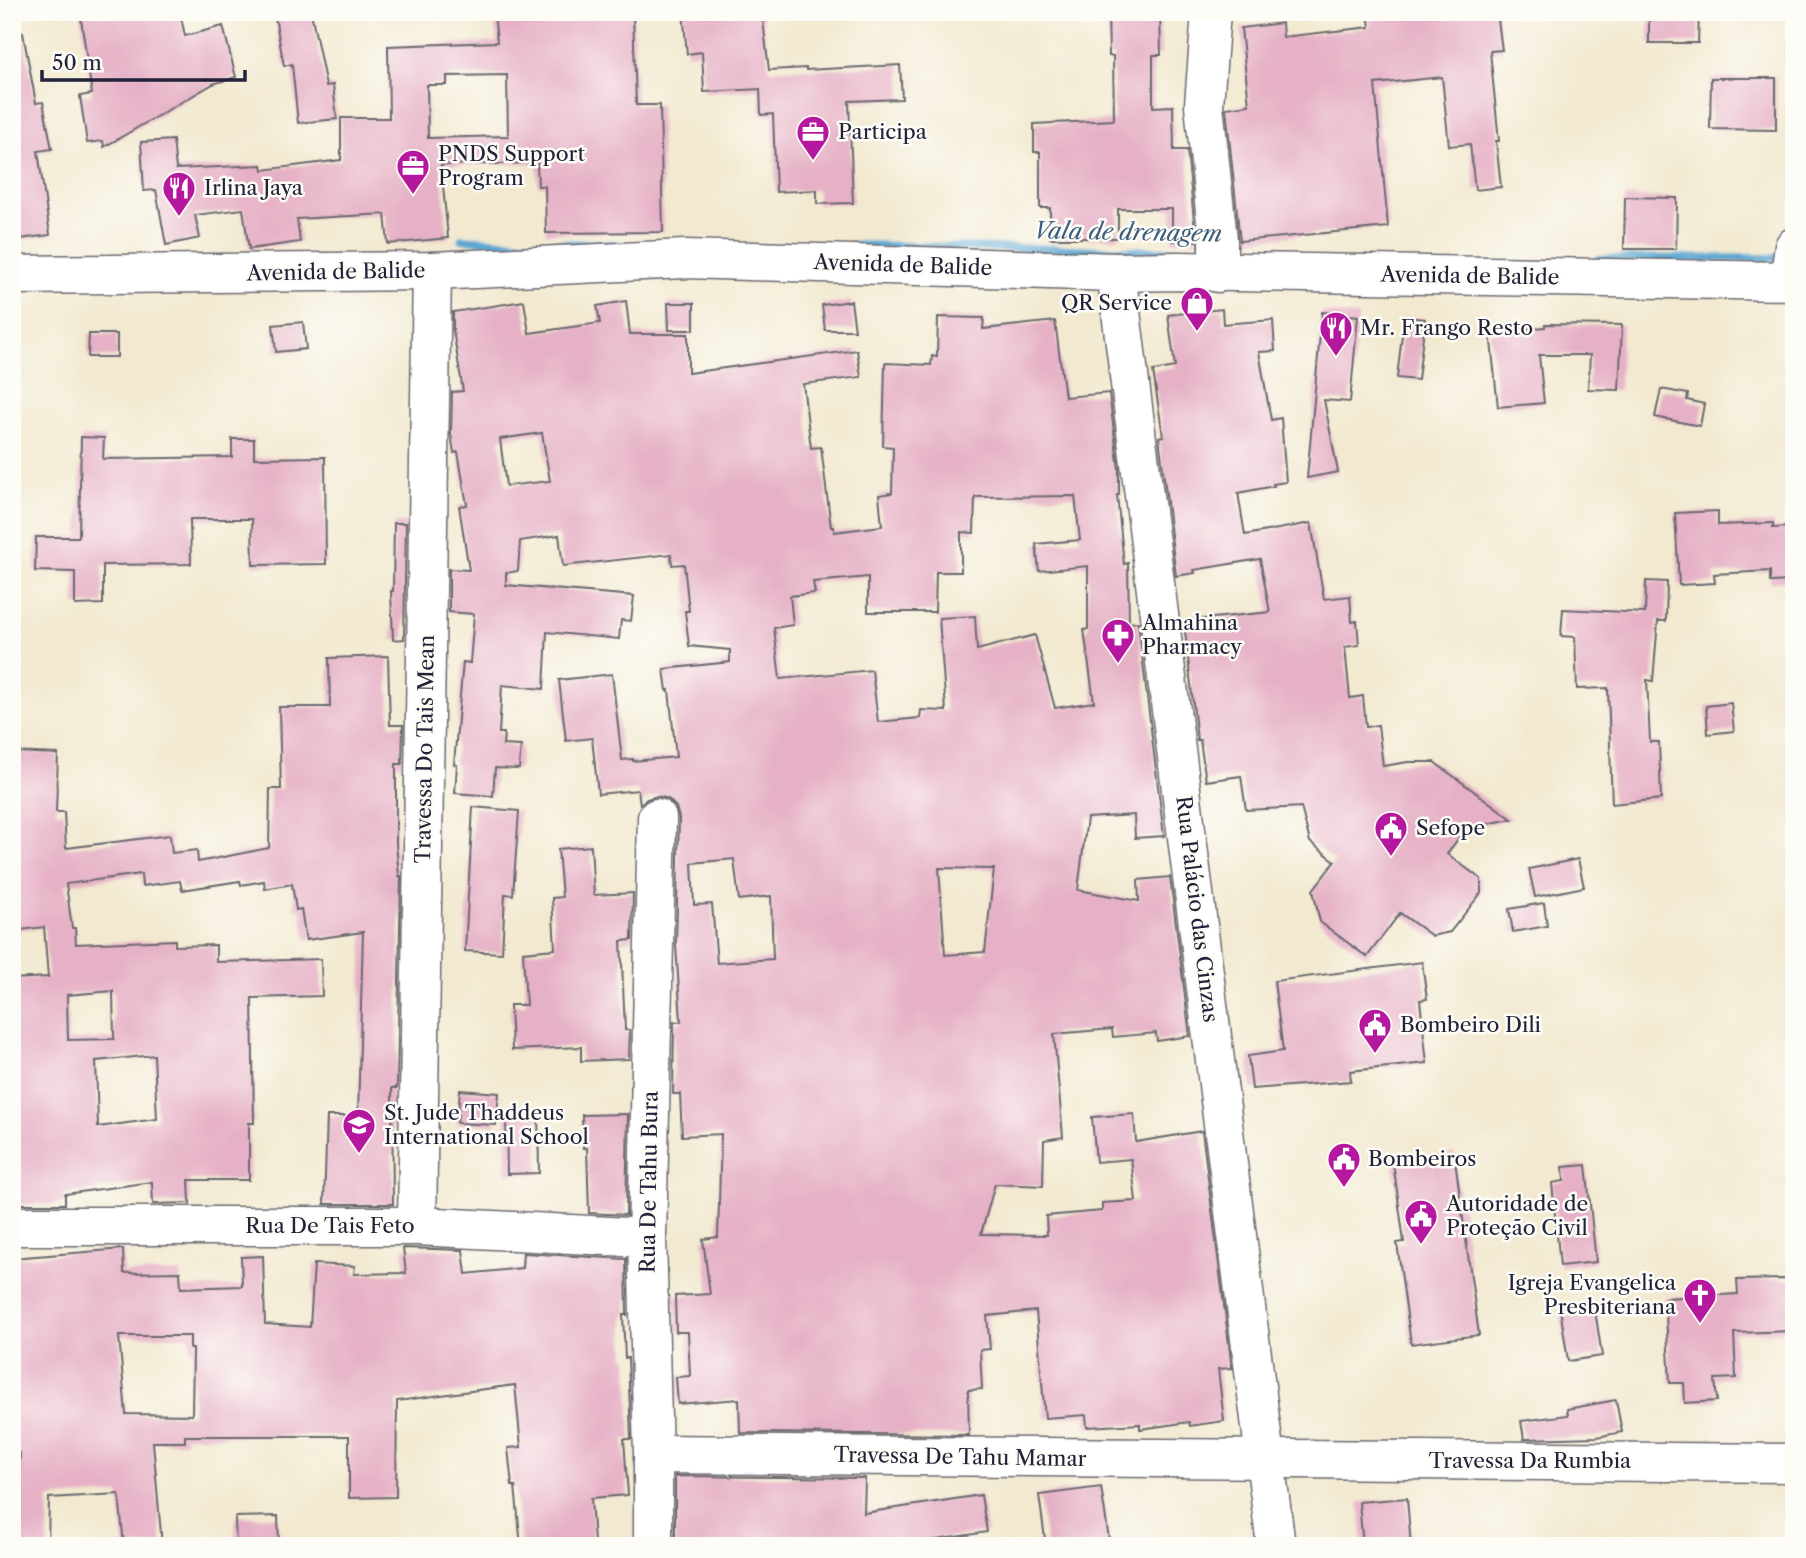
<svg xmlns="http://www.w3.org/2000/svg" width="1806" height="1558" viewBox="0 0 1806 1558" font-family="'Libre Caslon Text',serif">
<rect width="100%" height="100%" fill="#fdfcf7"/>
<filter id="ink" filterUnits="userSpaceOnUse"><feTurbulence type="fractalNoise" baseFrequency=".0143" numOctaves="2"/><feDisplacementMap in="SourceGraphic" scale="14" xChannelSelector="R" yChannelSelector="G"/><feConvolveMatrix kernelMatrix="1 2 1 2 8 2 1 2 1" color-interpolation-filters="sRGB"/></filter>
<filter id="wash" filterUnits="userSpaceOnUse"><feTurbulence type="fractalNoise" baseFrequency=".00686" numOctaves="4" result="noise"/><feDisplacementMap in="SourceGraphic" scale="28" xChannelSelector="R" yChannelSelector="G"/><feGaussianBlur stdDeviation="1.57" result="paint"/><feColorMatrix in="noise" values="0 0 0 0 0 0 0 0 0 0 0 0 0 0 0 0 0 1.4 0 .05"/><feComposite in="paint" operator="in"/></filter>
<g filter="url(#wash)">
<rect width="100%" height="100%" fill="#f2e9d0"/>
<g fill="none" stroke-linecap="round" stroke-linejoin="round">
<!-- stream -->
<path stroke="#5ba7d3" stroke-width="8" d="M462 239 516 243 616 244
M853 245 1208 252
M1598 259 1782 258"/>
</g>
<g id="blocks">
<!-- building -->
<path fill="#e6b1c6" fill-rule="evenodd" d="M80 12H180L185 36 223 26 236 77 213 84 104 147 103 141 87 143 80 96 92 94Z
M274 12H311L326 86 333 85 337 119 298 123 292 64 284 66Z
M494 12H633L636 105H660L663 232 546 233 545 186H538L537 163 441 165 448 238 388 244 385 214 297 219 300 242 249 249 243 209 195 215 200 238 166 245 156 190 144 191 141 142 173 140 176 169 262 165 263 170 341 160V118H389L388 46 497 42ZM507 75 508 136 428 138 427 85H447V76Z
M683 12H762L769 70 806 68V70L900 65 902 99 849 101 853 203 817 204V190L776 192 773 114 761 115 760 89 704 92 702 52 687 54Z
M1108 12H1160L1161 55H1153V107L1173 106 1174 150H1187L1196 241H1172V209H1118V238H1050V208H1040V152H1034V124L1114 120 1113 56H1109Z
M1368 12H1497L1502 50 1490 51 1499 141H1496L1501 187 1475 190 1470 144 1449 146 1442 77 1375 84 1388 227 1240 241 1226 108 1249 105 1241 28 1282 23 1283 37 1370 27Z
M1649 12H1699L1698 43H1649Z
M23 33 36 103 43 102 52 149 38 151 50 235 12 240V34Z
M1711 78H1776V130L1710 129Z
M1625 197 1677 198 1676 249H1624Z
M524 301 529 333 600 323 597 306 626 301 630 334H688V373L857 350 861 377 803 384 811 448 821 447 831 527H834V532L882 526 879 495 892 493 893 447 883 446 885 363 931 365 932 356 937 357 938 317 984 318 983 329 1055 321 1065 397 1109 393 1119 469V495H1117L1124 564 1128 563 1129 623 1138 622 1164 836 1135 838 1134 815 1087 818 1078 890 1139 901 1138 880 1170 877 1190 1036 1157 1041 1156 1033 1113 1037 1112 1029 1054 1034 1063 1137 1044 1140 1043 1186 995 1184 981 1234 1047 1235 1046 1216 1102 1211V1203L1136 1201 1131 1159 1096 1162 1092 1117 1134 1114 1136 1142 1202 1131 1232 1368 1218 1369 1224 1421 1190 1426 1189 1422 1140 1429V1424L1087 1427 1086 1415 1045 1418 1036 1311 987 1316 990 1349 980 1350 982 1389 968 1390 969 1435 740 1433 739 1399 678 1404 676 1377 690 1376 688 1332H676L675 1296 710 1294 703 1239 718 1237 721 1134 682 1136 680 1094H673L674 1022H681L676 945 679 818 676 807 668 799 657 796 647 799 640 804 638 790 598 794 592 738 566 741 559 680 612 674 622 760 633 759V761L676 757 669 690 667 691 664 669 730 662V650L689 646 685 611H689L684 564 672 565 671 554 563 566 559 535 520 541 518 571 506 573V585L634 596 631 621 621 620 619 639 547 632 544 689 502 685 499 733H504L503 745 521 746 519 769 495 768 493 796 455 793 457 765 454 764 463 662 470 663 474 614 449 612V569L469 570 459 506 467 505 458 452 454 453 451 434 452 392 463 391 453 330V312ZM542 433 550 481 506 486 500 439ZM1075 496 1080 540 1036 544 1039 571 1088 566V629L1084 630 1094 702 1055 708 1035 635 977 650 975 616 939 618 946 711 921 710 920 718 878 722 872 670 780 679 774 628 793 625 790 596 815 593 813 582 868 577V612H935L936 572H961V532L974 533 975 497ZM734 859 739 900 771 896 773 959 717 963 712 904 694 905 692 863ZM939 868 994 869 985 952 945 955Z
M851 301 855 330H825L822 305Z
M668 303H694V330H669Z
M1222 309 1223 324 1273 320 1275 351 1259 352 1271 420 1281 418 1286 482 1273 484 1274 486 1238 493 1245 535 1311 523 1324 599 1350 596 1352 622 1357 621 1359 645 1345 647 1350 698 1363 696 1366 727 1378 725 1383 766 1408 762H1434L1512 819 1466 828 1447 854 1481 879V893L1450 932 1432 936 1400 913 1367 957 1320 922 1313 890 1335 861 1310 842 1301 807 1246 810 1241 776 1206 781 1200 740H1197L1184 621 1270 612 1260 559 1194 570 1195 573 1176 576 1159 437 1163 436 1153 371 1175 367 1168 315Z
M1322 312 1358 316 1350 402 1324 400 1338 472 1307 478Z
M1404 317 1425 319 1418 380 1397 378Z
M303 322 306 349 276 352 273 325Z
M1545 324 1622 325 1619 390 1588 389 1590 355H1539L1544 403 1498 407 1490 332 1545 327Z
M89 334H117V357H88Z
M1661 389 1688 394 1687 400 1704 404 1700 426 1655 417Z
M81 437 104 438 103 459 232 457V439H254V458L325 457 326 564 253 565 252 519H190L191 564 103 565V604L75 605V572L35 571 36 537H79Z
M1718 511V525L1773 523V528L1791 527 1793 581 1770 582V571L1714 574 1715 583 1679 585 1675 513Z
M394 523H406L404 639 393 640 391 591H393Z
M1646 581 1667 582 1666 621H1658L1653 681 1647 680 1650 742H1659L1661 799 1612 804 1608 688 1577 689 1575 637 1561 636 1563 609 1645 613Z
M388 656 390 725H403L402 764H396V844L399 876H401L397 1088H392L393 1204H324L327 1116H358L363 932 306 940 301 909 296 910 292 884 265 889 264 881 241 885 240 881 182 890 180 881 142 886 141 874 66 884 72 928H75L76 944 175 940V946L216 945V962L321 959 322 996 252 998 254 1123H249V1180H189L190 1203 153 1204 152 1182 65 1194V1204H12V979L48 977 44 927 12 931V866L17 865V813L12 812V752L58 754 56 812H64L66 848 170 835 172 853 197 850 198 862 269 848 270 789H281L279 707H330L329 658ZM113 991 114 1039 68 1040 67 995ZM154 1055 157 1119 98 1127 96 1061Z
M1731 703 1734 731 1708 734 1706 706Z
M473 807 519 811 513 895 505 894 502 953 465 951Z
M591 846 594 895 633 893 632 940 621 941 625 1030H630L629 1059 581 1061V1047L512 1050 510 1005H526L523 952 555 949 552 898 562 897 558 849Z
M1578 859 1584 887 1535 897 1529 869Z
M1544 903 1547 926 1513 932 1509 909Z
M1422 962 1427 999 1420 1000 1427 1063 1350 1071 1351 1081 1252 1089 1248 1056 1283 1051 1274 981Z
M460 1090 499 1093 496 1125 457 1123Z
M506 1112H538L539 1173 507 1174Z
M628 1114 626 1215 589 1213 587 1148H583L582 1115Z
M1454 1153 1479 1335 1411 1344 1397 1243 1404 1242 1393 1162Z
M1586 1165 1596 1262 1560 1266 1552 1183 1564 1181 1563 1167Z
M403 1248 463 1250 466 1274 522 1268 523 1253 626 1259 627 1315H623L625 1358H628L631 1439H624L628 1495 591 1498 594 1542 521 1546 515 1486H512L508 1448 521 1447 515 1385 397 1401 396 1497 349 1498V1436H185V1442H153L162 1546H124L119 1494 49 1498 48 1546H12V1526L18 1525 20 1453H12V1258L123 1249 124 1273 180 1272 181 1288 242 1286 241 1257 263 1256 265 1324 310 1327 314 1264 355 1266 354 1274 406 1273ZM119 1336H190V1349H193L192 1415 126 1414Z
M1783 1279 1794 1281V1331L1734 1333 1736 1378 1715 1379 1717 1401 1685 1403 1684 1383H1670L1665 1298 1738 1294 1737 1280Z
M1594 1303 1602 1356 1568 1361 1560 1308Z
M1616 1400 1622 1432 1597 1437 1524 1439 1521 1421 1568 1415 1567 1409Z
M675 1476 865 1478 864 1513 981 1495 987 1532 899 1546H675Z
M1101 1487 1110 1546H1046L1039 1495Z
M1407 1498 1411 1546H1363L1359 1502Z
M278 1516 279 1546H236L235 1517Z"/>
</g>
</g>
<g filter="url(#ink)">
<use href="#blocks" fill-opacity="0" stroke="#6b686f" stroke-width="2"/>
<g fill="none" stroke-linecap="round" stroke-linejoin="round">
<defs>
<path id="minor" d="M1211 12 1204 105 1218 240V273
M1116 272 1276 1546
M1789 281 1794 247
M12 1226H417L647 1238
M417 1226 432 271
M653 1454 1794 1463
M653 1546V1454L647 1238 657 818"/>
<path id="major" d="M12 275 432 271 685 259 1116 272 1178 271 1794 281"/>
</defs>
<!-- minor casing -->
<use href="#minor" stroke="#6b686f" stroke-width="41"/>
<!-- major casing -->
<use href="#major" stroke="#6b686f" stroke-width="41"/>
<!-- minor -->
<use href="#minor" stroke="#fff" stroke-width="38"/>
<!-- major -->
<use href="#major" stroke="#fff" stroke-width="38"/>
</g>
</g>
<!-- icons -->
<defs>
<symbol id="office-pin" viewBox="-11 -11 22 30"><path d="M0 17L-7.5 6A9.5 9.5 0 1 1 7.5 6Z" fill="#b5179e" stroke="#fdfcf7"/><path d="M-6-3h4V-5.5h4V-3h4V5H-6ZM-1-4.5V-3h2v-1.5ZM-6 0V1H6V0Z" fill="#fff"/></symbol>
<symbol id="restaurant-pin" viewBox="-11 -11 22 30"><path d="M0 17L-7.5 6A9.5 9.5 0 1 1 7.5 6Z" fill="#b5179e" stroke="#fdfcf7"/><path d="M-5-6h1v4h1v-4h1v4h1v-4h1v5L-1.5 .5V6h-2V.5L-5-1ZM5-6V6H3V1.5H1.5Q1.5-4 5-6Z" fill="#fff"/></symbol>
<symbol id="shop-pin" viewBox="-11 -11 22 30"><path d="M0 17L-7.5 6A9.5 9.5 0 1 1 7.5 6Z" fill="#b5179e" stroke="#fdfcf7"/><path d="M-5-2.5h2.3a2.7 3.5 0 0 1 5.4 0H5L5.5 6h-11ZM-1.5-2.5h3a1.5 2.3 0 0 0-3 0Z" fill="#fff"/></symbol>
<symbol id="pharmacy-pin" viewBox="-11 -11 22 30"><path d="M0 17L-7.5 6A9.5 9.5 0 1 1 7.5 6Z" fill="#b5179e" stroke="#fdfcf7"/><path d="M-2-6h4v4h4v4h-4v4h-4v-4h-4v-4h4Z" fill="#fff"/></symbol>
<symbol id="civic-pin" viewBox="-11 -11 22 30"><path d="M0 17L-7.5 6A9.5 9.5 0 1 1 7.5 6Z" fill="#b5179e" stroke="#fdfcf7"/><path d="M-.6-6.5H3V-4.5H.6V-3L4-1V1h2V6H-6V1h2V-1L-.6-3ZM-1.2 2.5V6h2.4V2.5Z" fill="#fff"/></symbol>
<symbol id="school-pin" viewBox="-11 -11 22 30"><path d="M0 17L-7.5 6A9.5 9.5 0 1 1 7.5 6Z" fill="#b5179e" stroke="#fdfcf7"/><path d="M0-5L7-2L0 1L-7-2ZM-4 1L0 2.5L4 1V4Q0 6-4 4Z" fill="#fff"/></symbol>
<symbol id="church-pin" viewBox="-11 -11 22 30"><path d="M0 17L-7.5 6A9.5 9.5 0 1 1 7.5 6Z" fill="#b5179e" stroke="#fdfcf7"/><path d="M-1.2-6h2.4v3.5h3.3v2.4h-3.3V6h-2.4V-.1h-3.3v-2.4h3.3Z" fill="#fff"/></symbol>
</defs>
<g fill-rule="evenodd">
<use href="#office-pin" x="794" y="113" width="38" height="52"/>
<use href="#office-pin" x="394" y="147" width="38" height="52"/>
<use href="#restaurant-pin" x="160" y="169" width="38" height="52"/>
<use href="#shop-pin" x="1178" y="284" width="38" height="52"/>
<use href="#restaurant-pin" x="1317" y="309" width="38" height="52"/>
<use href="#pharmacy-pin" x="1099" y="616" width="38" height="52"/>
<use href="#civic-pin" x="1372" y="809" width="38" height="52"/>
<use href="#civic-pin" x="1356" y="1006" width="38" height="52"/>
<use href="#school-pin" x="340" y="1106" width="38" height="52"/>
<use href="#civic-pin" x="1325" y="1140" width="38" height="52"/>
<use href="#civic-pin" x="1402" y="1197" width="38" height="52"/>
<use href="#church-pin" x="1681" y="1276" width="38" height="52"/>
</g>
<g text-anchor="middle" stroke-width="5" stroke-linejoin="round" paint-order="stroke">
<!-- poi labels -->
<g font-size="21" fill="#22223b" stroke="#fdfcf7" text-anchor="start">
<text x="838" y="139">Participa</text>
<text x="438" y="161">PNDS Support<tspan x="438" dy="24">Program</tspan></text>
<text x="204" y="195">Irlina Jaya</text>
<text x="1172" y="310" text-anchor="end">QR Service</text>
<text x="1360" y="335">Mr. Frango Resto</text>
<text x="1142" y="630">Almahina<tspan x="1142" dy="24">Pharmacy</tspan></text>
<text x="1416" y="835">Sefope</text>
<text x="1400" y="1032">Bombeiro Dili</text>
<text x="384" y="1120">St. Jude Thaddeus<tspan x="384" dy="24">International School</tspan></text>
<text x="1368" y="1166">Bombeiros</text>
<text x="1446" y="1211">Autoridade de<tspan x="1446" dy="24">Proteção Civil</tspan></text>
<text x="1676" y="1290" text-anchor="end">Igreja Evangelica<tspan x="1676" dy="24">Presbiteriana</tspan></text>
</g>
<!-- street labels -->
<g font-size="21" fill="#22223b" stroke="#fdfcf7">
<text transform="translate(903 265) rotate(2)" y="7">Avenida de Balide</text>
<text transform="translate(336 272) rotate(-1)" y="7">Avenida de Balide</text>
<text transform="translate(1470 276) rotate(1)" y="7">Avenida de Balide</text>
<text transform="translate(425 749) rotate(-89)" y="7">Travessa Do Tais Mean</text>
<text transform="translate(1197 909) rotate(83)" y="7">Rua Palácio das Cinzas</text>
<text transform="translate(649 1182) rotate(-89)" y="7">Rua De Tahu Bura</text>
<text x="330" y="1233">Rua De Tais Feto</text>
<text transform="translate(960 1457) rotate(1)" y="7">Travessa De Tahu Mamar</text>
<text x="1530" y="1468">Travessa Da Rumbia</text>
</g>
<!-- water labels -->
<g font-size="23" font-style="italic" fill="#3c5e7f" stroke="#fdfcf7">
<text transform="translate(1128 232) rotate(1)" y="8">Vala de drenagem</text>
</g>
</g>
<!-- margin -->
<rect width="1806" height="1558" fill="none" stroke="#fdfcf7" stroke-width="42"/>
<!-- scale -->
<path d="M42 70v10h203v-10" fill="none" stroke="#22223b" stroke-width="3.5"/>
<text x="52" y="70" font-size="21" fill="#22223b" stroke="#fdfcf7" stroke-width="5" paint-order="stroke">50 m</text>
</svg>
